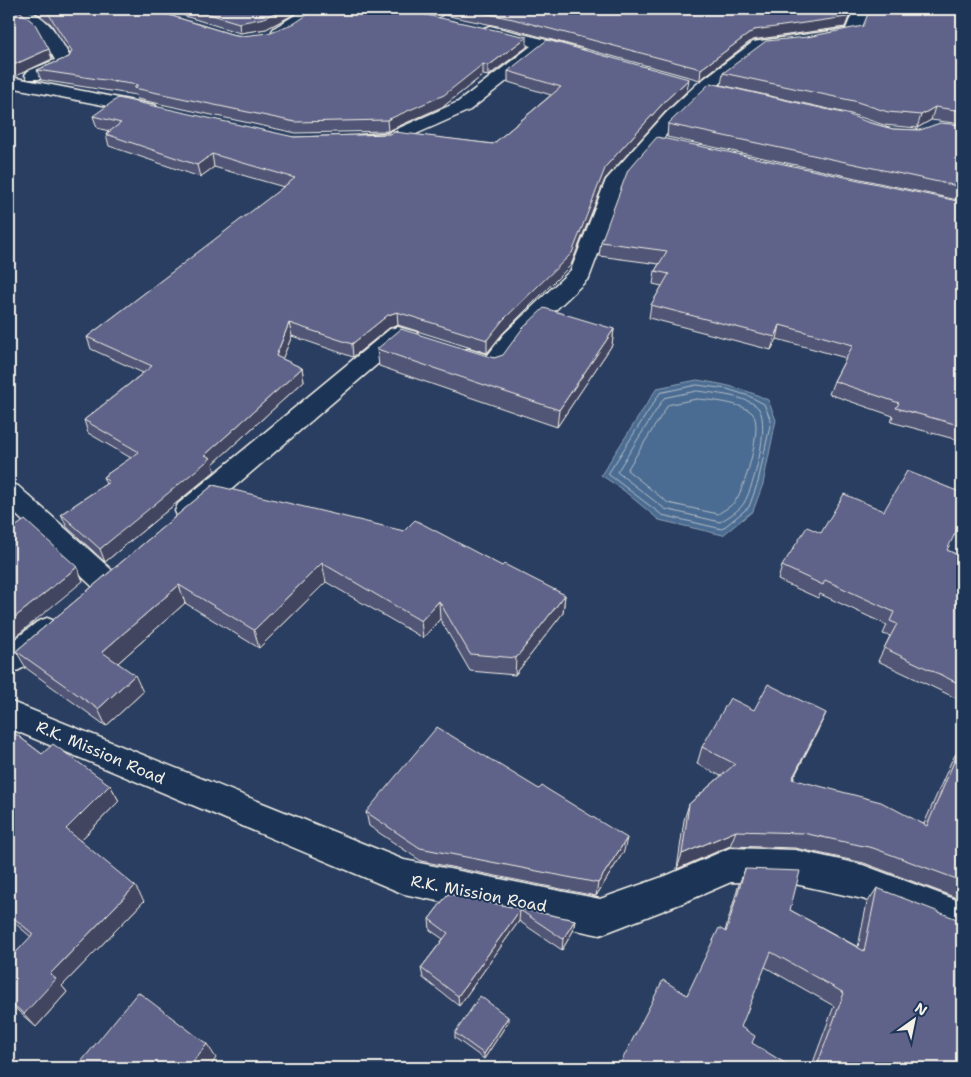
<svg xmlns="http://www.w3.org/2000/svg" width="971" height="1077" viewBox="0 0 971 1077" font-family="'Shantell Sans',sans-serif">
<rect width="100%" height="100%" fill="#2a3e61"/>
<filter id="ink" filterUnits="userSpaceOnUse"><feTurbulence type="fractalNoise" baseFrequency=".02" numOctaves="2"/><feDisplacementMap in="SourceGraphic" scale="10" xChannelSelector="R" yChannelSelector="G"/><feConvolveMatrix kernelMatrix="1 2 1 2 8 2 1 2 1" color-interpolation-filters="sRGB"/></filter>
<g filter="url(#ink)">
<!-- water -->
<path fill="#4c6c92" stroke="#8fa1b4" d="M697 380C722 384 744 388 768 400L776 420 763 484 753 511 723 535 659 520 623 490 601 475 657 388Z"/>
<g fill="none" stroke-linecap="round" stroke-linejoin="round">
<!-- shore -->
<path stroke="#b1bcc6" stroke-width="1" d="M697 385 727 389 749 396 764 404 771 421 758 482 749 507 722 529 662 515 608 474 660 393Z
M697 391C712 393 750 396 759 409 770 426 754 486 744 503 739 511 728 517 720 522L665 509 617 472 664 398Z
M697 399C710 400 744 403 753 414 763 427 745 487 736 500 732 506 724 510 718 514L668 503 627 470 668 405Z"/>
<defs>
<path id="minor" d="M11 9C46 7 58 36 73 62L71 66 40 79H28L25 75 28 71 55 60 40 33Z
M305 9H324L286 34H274L272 31 274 28Z
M431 9H449L435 20H423L421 17Z
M854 9H870L859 36 804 47 763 51 709 92 678 121 625 182 589 278 520 344 501 370 493 373 460 362 456 357 460 352 468 349 488 355 504 334 571 270 606 180 666 113 697 84 753 42 846 29Z
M490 26 583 49 585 53 583 57 577 58 546 50 470 110 398 142 366 145 359 143 357 139 359 135 388 133 458 102 531 46 484 34 482 31 484 28Z
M16 78 149 104 155 105 158 109 155 113 149 114 10 87 9 81Z
M398 327 416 332 420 337 416 342 408 344 402 343 198 518 188 521 178 518 175 511 178 504 390 329Z
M9 483 18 486 115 573 119 581 115 589 105 592 95 589 9 508Z
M47 618 57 622 62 630C53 647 27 669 9 674V644L37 622Z
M9 701 404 860 600 899 668 875 730 848 795 850 863 865 962 902V938L863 899 795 884 731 882 685 902 600 935 404 894 9 728Z"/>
</defs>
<!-- minor casing -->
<use href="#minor" stroke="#f4f1e8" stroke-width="3"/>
<!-- minor -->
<use href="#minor" fill="#1d3557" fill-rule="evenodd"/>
</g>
<!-- wall -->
<path fill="#515576" stroke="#f4f1e8" d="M26 9H149L231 34 242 36 527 47 488 76 483 75 444 106 388 131 296 133 137 99 136 95 41 80 37 70 69 57 70 54 51 24 34 11Z
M162 9H304L266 29 240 33Z
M415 9H852L845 27 752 40 700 80 512 29Z
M962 9V124L931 120 917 128 884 125 851 114 721 85 723 73 807 37Z
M508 71 687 91 665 112 605 179 571 265 503 333 487 353 398 325 389 328 353 357 292 336 282 359 302 368 304 381 213 464 215 471 105 562 67 527 61 514 106 484 103 477 131 458 88 433 84 420 143 373 91 349 87 337 284 187 214 167 200 177 109 146 106 134 109 131 97 128 93 116 294 137 390 134 397 131V133L493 144 551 95 508 82Z
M867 122 893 129 920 130 962 125V201L667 137 668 124Z
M962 202V441L891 422 893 416 829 394 834 381 846 358 777 339 771 350 649 318 651 305 662 286 653 284 655 271 659 264 599 256 601 242Z
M614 329 612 345 557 427 379 366 377 349 494 358Z
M213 485 502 566 565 595 563 613 515 675 470 671 440 619 423 638 326 582 259 648 185 603 118 663 143 692 106 726 26 668 16 651Z
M884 511 947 550 962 557V701L878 661 890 636 883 634 887 625 820 594 818 598 778 580 782 566 821 533Z
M754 710 818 730 793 779 924 824 951 762 961 745H962V900L864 863 795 848 730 846 677 869 684 820 689 804 721 776 697 764 702 747Z
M9 729 42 754 110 785 119 801 80 841 144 901 62 986 67 992 36 1027 9 1003V960L31 937 9 918Z
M366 812 624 851 596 896 421 861 369 826Z
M745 869 790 910 858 947 867 903 877 888 962 1068H811L834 1006 765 967 618 1068 687 995 725 931 739 884Z
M448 894 575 920 573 931 562 950 519 921 459 1006 423 978 421 968 443 939 430 930 429 919Z
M508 1022 484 1059 455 1038V1033Z"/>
<!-- shaded-wall -->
<path fill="#424560" stroke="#f4f1e8" d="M283 9H304L266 29 240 33 239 23Z
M851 9H852L845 27 752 40 700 80 701 69 754 30Z
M527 37V47L488 76V66Z
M49 49 52 59 9 79V67Z
M483 64V75L444 106 388 131 387 120Z
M689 79 687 91 665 112 605 179 571 265 503 333 487 353V340L606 166 666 100Z
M935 107 931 120 917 128 921 115Z
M212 154 214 167 200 177 197 165Z
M397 312 398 325 389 328 353 357 352 344 388 315Z
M289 323 292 336 278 369 276 356Z
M780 325 777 339 771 350 775 337Z
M614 329 612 345 557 427 559 410Z
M302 368 304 381 213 464 215 471 105 562 100 549Z
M322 563 326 582 259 648 254 630Z
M77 567 83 581 9 642V622Z
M179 585 185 603 110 670 102 652Z
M565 595 563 613 515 675 516 658Z
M439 601 440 619 423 638 421 621Z
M135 675 143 692 106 726 98 709Z
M826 713 818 730 785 795 792 779Z
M110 785 119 801 76 845 66 829Z
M736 831 730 846 677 869 682 854Z
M627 838 624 851 596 896 598 883Z
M135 886 144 901 62 986 67 992 36 1027 24 1014 50 974Z
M520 910 519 921 459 1006 458 996Z
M575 920 573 931 562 950 563 939Z
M508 1017V1022L484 1059V1054Z
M207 1044 216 1058 209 1068H188Z"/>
<!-- building -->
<path fill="#5e6389" stroke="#f4f1e8" d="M9 9H17L35 24 49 49 9 67Z
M41 9H149L231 34 242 36 268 33 295 23 316 9H399L527 37 488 66 483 64 444 95 387 120 295 122 134 88 138 85 37 70 69 57 72 51 48 13Z
M192 9H283L264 18 239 23Z
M463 9H851L847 17 754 30 701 69 513 19Z
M870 9H962V111L935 107 921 115 888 112 854 101 723 73 766 41 807 37 863 26Z
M547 40 689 79 666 100 606 166 572 253 503 320 487 340 397 312 388 315 352 344 289 323 276 356 302 368 205 455 211 458 100 549 61 514 109 482 103 477 139 452 84 420 152 366 87 337 295 178 212 154 197 165 106 134 121 123 93 116 118 98 294 137 390 134 397 131 395 132 493 144 561 87 508 71Z
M710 83 847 114 867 122 893 129 920 130 940 123 962 125V187L668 124Z
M657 137 962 202V426L896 408 899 403 834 381 853 345 780 325 775 337 651 305 669 274 655 271 667 251 601 242 628 170Z
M544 308 614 329 559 410 377 349 401 329 494 358 503 355 522 329Z
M907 471 962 493V519L947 550 962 557V685L884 648 897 624 890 621 894 612 825 580 823 585 782 566 807 527 821 533 844 494 884 511Z
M213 485 404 531 415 520 502 566 504 564 565 595 516 658 470 654 439 601 421 621 322 563 254 630 179 585 102 652 135 675 98 709 16 651Z
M25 520 77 567 9 622V531Z
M768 684 826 713 792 779 881 802 927 826 961 745H962V881L873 848 803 833 736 831 682 854 689 804 735 764 702 747 730 698 754 710Z
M437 727 539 789 542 786 627 838 598 883 420 848 366 812Z
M9 729 42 754 53 744 110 785 66 829 135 886 50 974 56 979 24 1014 9 1001V960L33 934 9 914Z
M745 869 800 871 790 910 864 951 877 888 962 921V1068H816L844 993 771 952 741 1027 755 1036 752 1043 793 1068H618L663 980 687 995 719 928 726 932Z
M448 894 575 920 563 939 520 910 458 996 421 968 448 933 429 919Z
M138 992 207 1044 188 1068H76Z
M480 996 508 1017 484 1054 455 1033Z"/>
</g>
<g text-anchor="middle" stroke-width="4" stroke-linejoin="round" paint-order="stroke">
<!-- near-street labels -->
<g font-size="16" fill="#f4f1e8" stroke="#1d3557">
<text transform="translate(101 752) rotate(23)" y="6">R.K. Mission Road</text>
<text transform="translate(479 893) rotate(11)" y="6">R.K. Mission Road</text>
</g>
</g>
<!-- margin -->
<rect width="971" height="1077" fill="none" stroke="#1d3557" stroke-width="30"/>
<rect x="15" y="15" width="941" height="1047" fill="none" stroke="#f4f1e8" stroke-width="2" filter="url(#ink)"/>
<!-- north arrow -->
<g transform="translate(914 1020) rotate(33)" stroke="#1d3557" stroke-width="4" paint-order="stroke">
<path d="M0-4L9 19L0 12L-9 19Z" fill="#f4f1e8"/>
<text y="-8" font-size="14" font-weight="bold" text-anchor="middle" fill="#f4f1e8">N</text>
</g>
</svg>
